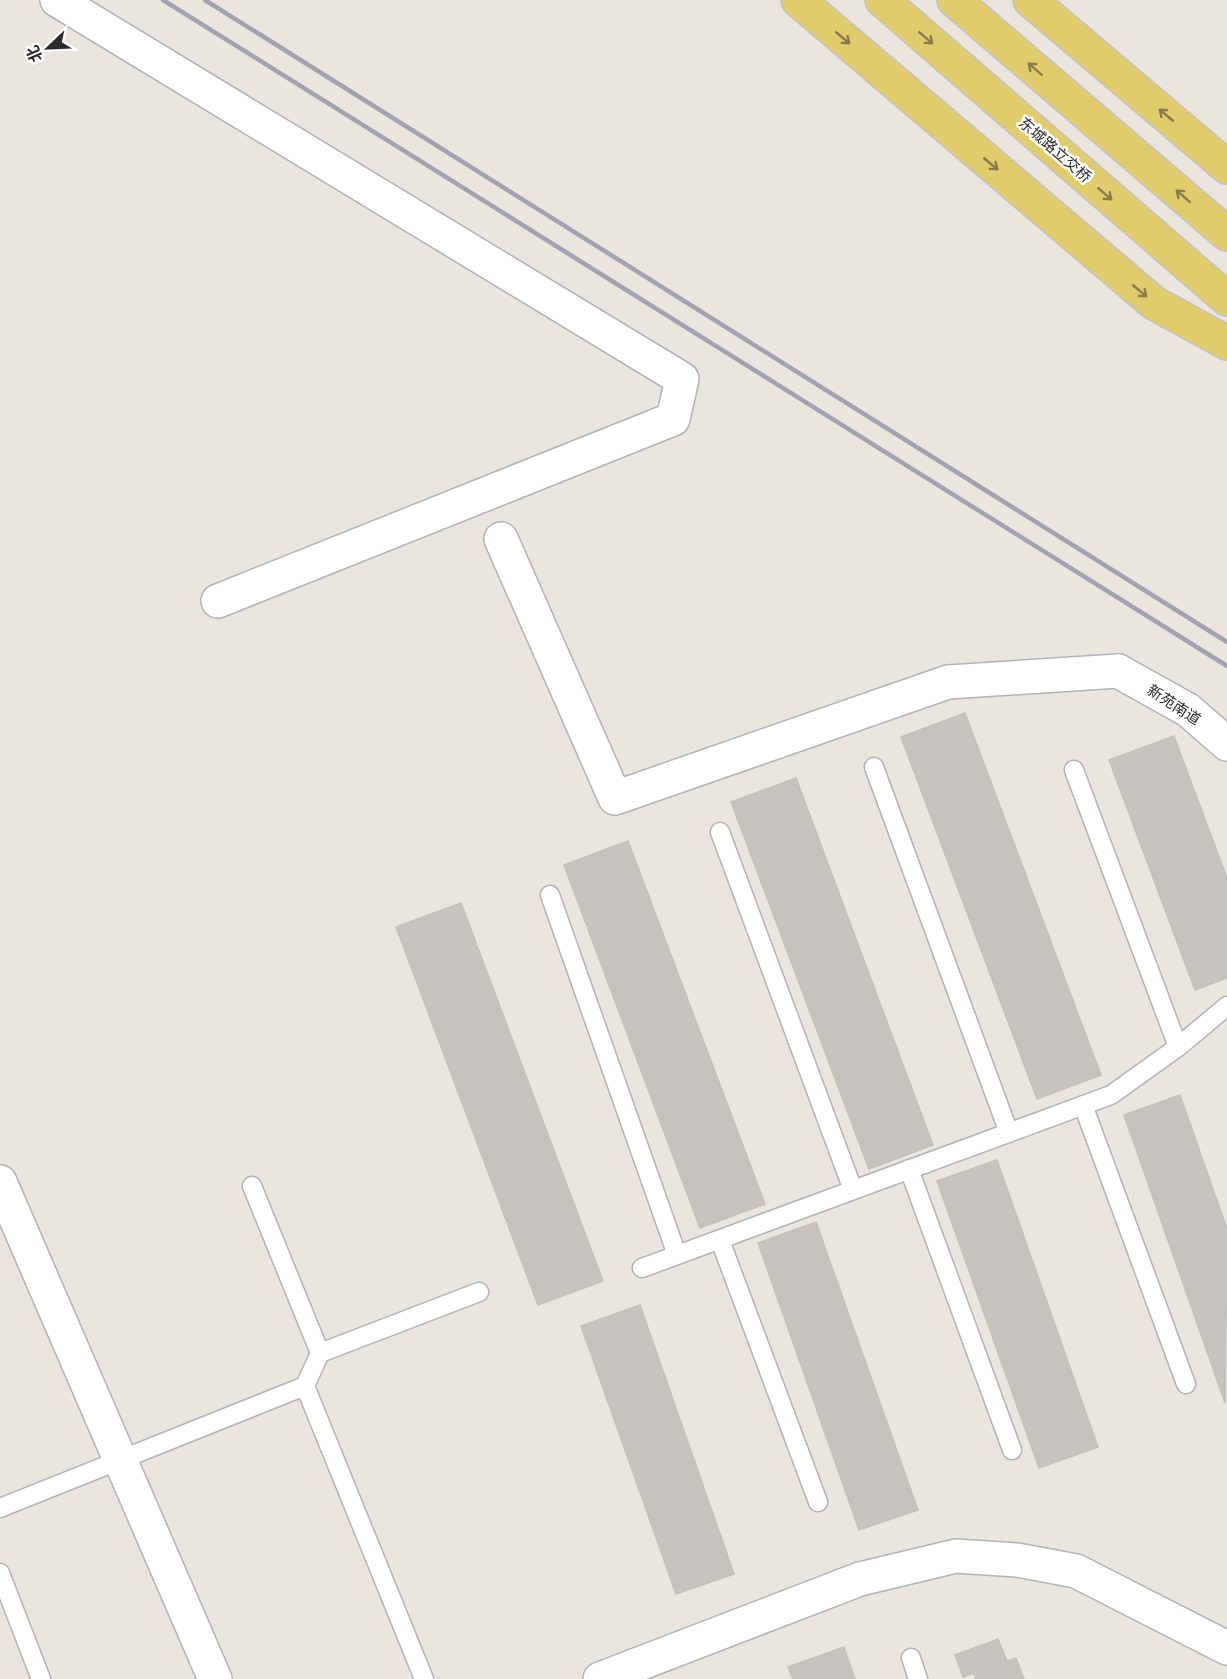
<svg xmlns="http://www.w3.org/2000/svg" width="1227" height="1679" viewBox="0 0 1227 1679" font-family="'DM Sans','Noto Sans SC',sans-serif">
<rect width="100%" height="100%" fill="#eae6de"/>
<!-- building -->
<path fill="#c6c2bd" stroke="#c6c1b7" stroke-width="1.5" d="M965 713 1101 1075 1037 1099 901 737Z
M1174 736 1227 878V978L1195 990 1109 760Z
M796 778 933 1145 869 1169 731 802Z
M628 841 765 1204 700 1228 564 865Z
M461 903 603 1281 538 1305 396 927Z
M1180 1095 1227 1229 1225 1403 1124 1115Z
M997 1160 1098 1447 1039 1468 937 1181Z
M816 1222 918 1510 859 1530 758 1243Z
M640 1305 734 1574 676 1594 581 1326Z
M998 1639 1007 1661 1016 1658 1024 1679H976L974 1673 963 1677 955 1655Z
M844 1647 855 1679H793L788 1667Z"/>
<g fill="none" stroke-linecap="round" stroke-linejoin="round">
<defs>
<path id="lane" d="M874 767 1009 1133
M1074 770 1178 1047
M720 832 853 1190
M550 895 677 1255
M1083 1105 1186 1384
M909 1169 1012 1450
M252 1186 320 1353 305 1386 424 1679
M720 1240 818 1502
M642 1268 1111 1095 1178 1047 1227 1006
M320 1353 479 1292
M0 1508 305 1386
M0 1573 41 1679
M911 1658 918 1679"/>
<path id="street" d="M57 0 682 379 673 419 218 601
M501 539 615 798 948 682 1118 671
M0 1182 215 1679
M600 1679 860 1579 956 1556 1017 1560 1076 1571 1227 1648"/>
<path id="secondary" d="M1118 671 1188 710 1227 744"/>
<path id="primary" d="M798 0 1154 303 1227 343
M882 0 1227 299
M954 0 1227 234
M1030 0 1227 167"/>
</defs>
<!-- lane casing -->
<use href="#lane" stroke="#b1b3bc" stroke-width="21"/>
<!-- street casing -->
<use href="#street" stroke="#b1b3bc" stroke-width="36"/>
<!-- secondary casing -->
<use href="#secondary" stroke="#b1b3bc" stroke-width="36"/>
<!-- primary casing -->
<use href="#primary" stroke="#c3c3c3" stroke-width="36"/>
<!-- lane -->
<use href="#lane" stroke="#fff" stroke-width="18"/>
<!-- street -->
<use href="#street" stroke="#fff" stroke-width="33"/>
<!-- secondary -->
<use href="#secondary" stroke="#fff" stroke-width="33"/>
<!-- primary -->
<use href="#primary" stroke="#e1cc6c" stroke-width="33"/>
<!-- rail -->
<path stroke="#a1a2b2" stroke-width="4.5" d="M163 0 1227 666
M205 0 1227 642"/>
</g>
<!-- one-way arrows -->
<defs><path id="oneway-shaft" d="M-6 0H5M1.5-3L5.5 0L1.5 3" fill="none" stroke-width="1.6" stroke-linecap="round" stroke-linejoin="round" transform="scale(1.5)"/></defs>
<g stroke="#867b4b">
<use href="#oneway-shaft" transform="translate(843 38) rotate(40)"/>
<use href="#oneway-shaft" transform="translate(926 38) rotate(41)"/>
<use href="#oneway-shaft" transform="translate(1035 69) rotate(-139)"/>
<use href="#oneway-shaft" transform="translate(1166 115) rotate(-140)"/>
<use href="#oneway-shaft" transform="translate(991 164) rotate(40)"/>
<use href="#oneway-shaft" transform="translate(1105 194) rotate(41)"/>
<use href="#oneway-shaft" transform="translate(1183 196) rotate(-139)"/>
<use href="#oneway-shaft" transform="translate(1140 291) rotate(40)"/>
</g>
<g text-anchor="middle" stroke-width="5" stroke-linejoin="round" paint-order="stroke">
<!-- street labels -->
<g font-size="15" fill="#2a2a2a" stroke="#fff">
<text transform="translate(1055 150) rotate(41)" y="5">东城路立交桥</text>
<text transform="translate(1174 705) rotate(33)" y="5">新苑南道</text>
</g>
</g>
<!-- north arrow -->
<g transform="translate(48 48) rotate(247)" stroke="#ffffff" stroke-width="4.5" paint-order="stroke">
<path d="M0-4.5L10 22L0 15L-10 22Z" fill="#2a2a2a"/>
<text y="-9" font-size="16" font-weight="bold" text-anchor="middle" fill="#2a2a2a">北</text>
</g>
</svg>
